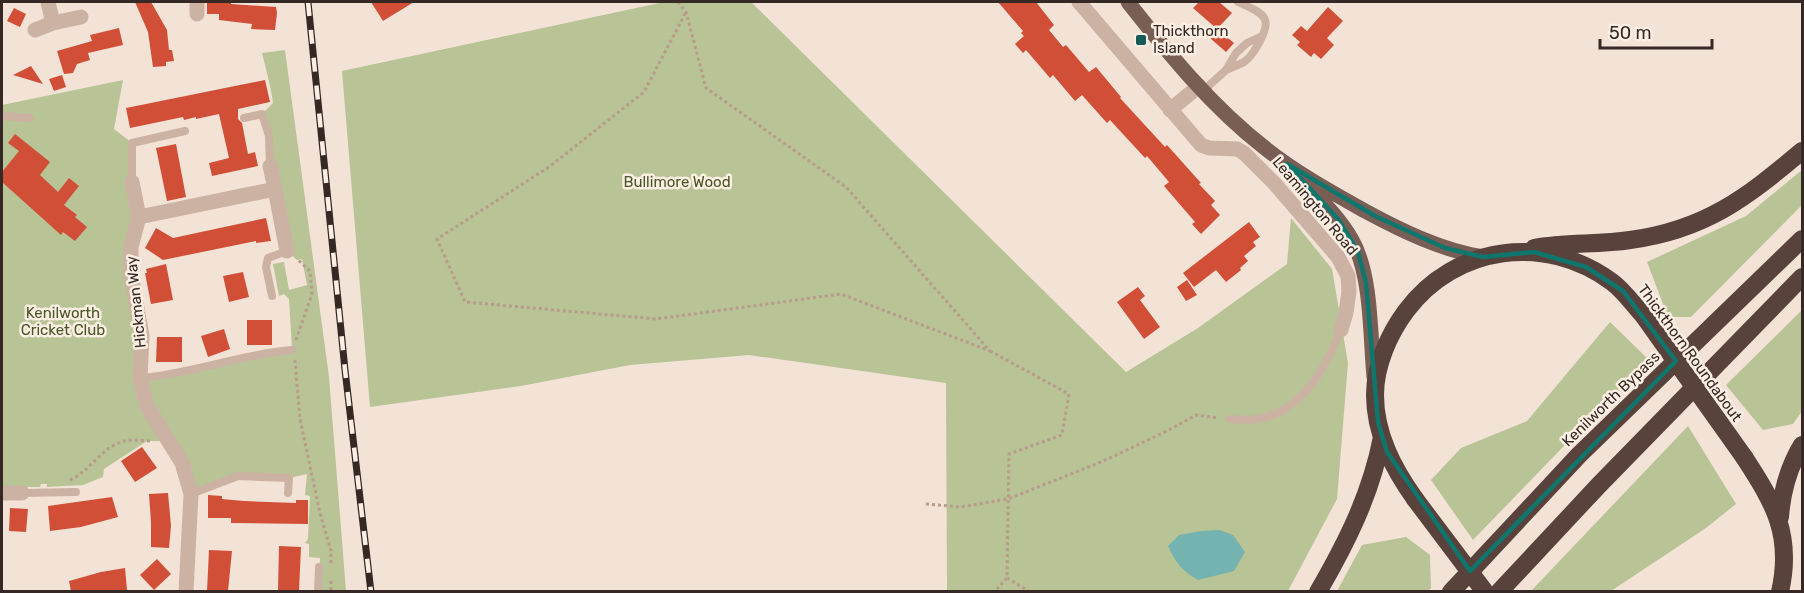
<svg xmlns="http://www.w3.org/2000/svg" width="1804" height="593" viewBox="0 0 1804 593" font-family="Rubik,sans-serif">
<rect width="100%" height="100%" fill="#f3e3d7"/>
<!-- green -->
<path fill="#b8c396" d="M664 2H751L1126 372 1198 328 1287 264 1291 218 1332 269 1348 363 1337 499 1288 591H947L946 383 749 355 630 365 521 386 370 407 342 71Z
M285 50 329 377 346 591H318L320 558 309 557V544L305 543 308 539 310 496 305 495 307 474 289 478 238 476 191 494 167 441H147L104 469 103 477 83 485 47 487V484H41L40 487H28L22 493H2V105L123 80 114 129 132 143 139 217 131 247 140 378 292 349 289 299 284 294 279 296 273 264 284 262 289 290 307 285 302 259 297 260 287 251 262 114 273 103C271 86 266 70 262 53Z
M1802 170V205L1691 317H1668L1647 262 1746 216Z
M1802 310V411L1793 424 1763 430 1726 385Z
M1610 322 1648 359 1473 540 1431 480 1461 448 1527 421Z
M1688 426 1736 504 1706 528 1611 591H1531Z
M1406 537 1430 555 1431 588 1428 591H1337L1362 545Z"/>
<!-- water -->
<path fill="#74b3b0" d="M1219 530 1233 535 1245 552 1234 571 1198 580C1182 571 1176 563 1168 546L1179 535 1201 531Z"/>
<!-- building -->
<path fill="#d14f37" d="M135 2H151L167 30 169 50H172L174 61 166 62V66L153 67 148 32Z
M207 2H231V4L276 7 277 13 275 30 251 29 252 24 219 20V14H207Z
M371 2H414L383 21Z
M998 2H1036L1054 25 1049 30 1063 47 1066 45 1089 72 1096 67 1121 97 1120 98 1165 147 1167 145 1201 183 1199 184 1215 201 1211 205 1220 215 1201 234 1192 224 1195 222 1164 186 1169 182 1147 156 1145 158 1110 120 1107 123 1082 95 1075 101 1053 75 1050 78 1026 50 1023 53 1015 44 1024 36 1021 33 1023 31Z
M1199 2H1219L1232 13 1217 29 1193 8Z
M1328 7 1343 21 1327 38 1334 45 1321 59 1314 53 1311 57 1297 45 1300 42 1292 35 1301 26 1307 31Z
M14 8 26 14 20 27 7 21Z
M119 28 123 45 88 53 90 60 77 64 73 73 64 74 57 51 92 41 90 35Z
M1218 30 1234 43 1226 52 1210 38Z
M31 66 43 84 13 75Z
M62 75 66 87 54 91 49 79Z
M265 80 270 102 238 109V119L242 123 248 154 255 152 258 166 212 176 209 163 229 158 219 114 196 119V117L184 120 183 117 130 128 126 108Z
M15 134 50 162 40 175 58 192 69 178 79 186 64 205 77 215 75 217 87 227 75 241 63 232 61 235 2 182V172L19 151 8 143Z
M176 144 186 197 167 201 156 148Z
M266 218 271 241 256 243V241L163 260 145 248 156 228 173 238Z
M1249 222 1260 237 1253 242 1256 246 1244 256 1248 261 1240 268 1241 270 1226 282 1216 270 1194 287 1183 273Z
M166 264 173 300 151 304 145 273H147L146 269Z
M243 272 249 297 229 302 223 276Z
M1187 280 1197 295 1186 301 1177 287Z
M1138 287 1145 296 1140 300 1160 327 1144 339 1117 302Z
M247 320H272V345H247Z
M224 329 230 349 208 357 201 336Z
M157 337H182V362H156Z
M142 447 157 468 135 482 121 461Z
M168 493 171 526 169 548 151 547V522L149 494Z
M208 495 222 496V499L244 501 296 503V500H308V524L231 523V518H208Z
M112 497 118 517 81 527 50 531 48 506Z
M10 508 28 509 26 532 9 531Z
M279 546 301 547 299 591H278Z
M209 550 232 551 228 591H207Z
M157 559 171 574 154 590 140 575Z
M125 568 127 590 71 591 69 581 101 572Z"/>
<g fill="none" stroke-linecap="round" stroke-linejoin="round">
<!-- path -->
<path stroke="#b89b8c" stroke-width="3" stroke-dasharray="3 3" stroke-linecap="butt" d="M678 2 686 12 706 88 846 187 990 351 841 294 656 319 465 302 437 239 549 167 644 92 686 12
M296 340 312 294 310 271 297 259
M990 351 1069 394 1062 435 1009 454 1007 578 994 592
M295 360 300 419 320 513 331 551V566
M70 480C90 471 102 447 124 441 132 439 144 441 152 441
M926 504 960 507 1008 499 1101 462 1167 431 1196 415 1219 418
M1007 578 1030 592
M331 581V592"/>
<!-- lane -->
<path stroke="#ccb2a2" stroke-width="8" d="M1226 70C1232 67 1239 65 1244 62 1252 57 1269 30 1265 20 1262 11 1246 6 1238 2
M1203 91 1226 70 1236 53 1247 43 1262 36
M2 116 30 118
M244 118 262 114 269 136 270 166
M132 182V143L185 131
M272 296 266 267 268 258 287 251
M140 378C192 374 241 354 292 350
M1230 419C1239 419 1249 421 1258 419 1303 411 1325 368 1341 330
M22 493 76 492
M191 494 238 476 289 478 288 493
M318 592 319 567"/>
<!-- street -->
<path stroke="#ccb2a2" stroke-width="15" d="M48 2 53 23 81 17
M1079 2 1201 145 1209 148 1237 149 1244 153 1275 184 1338 257 1348 276 1349 291 1346 313 1341 330
M197 14V2
M35 30 53 23
M1170 110 1199 86
M270 166 275 189
M132 182 139 217 131 247V274L142 336 140 378 147 406 182 463 191 494 186 592
M139 217 275 189 287 251
M2 493H22"/>
<!-- primary -->
<path stroke="#795e55" stroke-width="15" d="M1128 2C1169 54 1212 107 1265 148 1295 172 1331 192 1365 211 1402 231 1441 250 1483 257
M1301 179C1319 198 1339 217 1352 240 1372 275 1370 336 1374 377"/>
<!-- highway -->
<path stroke="#58423b" stroke-width="18" d="M1534 248C1566 242 1598 245 1630 240 1705 230 1746 198 1802 151
M1744 457C1774 503 1793 535 1780 592
M1415 499C1393 468 1375 434 1375 395 1375 365 1389 334 1406 311 1455 245 1546 233 1612 282 1624 291 1633 304 1643 315
M1780 517C1782 490 1788 468 1802 445
M1318 592C1347 542 1371 494 1382 437
M1451 592 1579 455 1802 239
M1499 592 1599 485 1802 277"/>
<defs>
<path id="rail" d="M308 2 345 370 371 592"/>
</defs>
<!-- rail casing -->
<use href="#rail" stroke="#362925" stroke-width="7"/>
<!-- rail -->
<use href="#rail" stroke="#fbeee3" stroke-width="4.5" stroke-dasharray="14" stroke-linecap="butt"/>
<!-- highway-bridge -->
<path stroke="#58423b" stroke-width="18" d="M1643 315 1744 457
M1415 499 1485 592"/>
</g>
<!-- marked area -->
<path fill="none" stroke="#0f766e" stroke-width="4.5" stroke-linejoin="round" d="M1287 164 1375 216 1445 248 1483 257 1534 252 1586 267 1623 291 1676 361 1470 571 1387 452 1378 422 1366 283 1358 252 1338 219Z"/>
<!-- markers -->
<rect fill="#175b59" stroke="#fbeee3" stroke-width="2" x="1135" y="34" width="12" height="12" rx="3"/>
<g text-anchor="middle" stroke-width="5" stroke-linejoin="round" paint-order="stroke">
<!-- poi labels -->
<g font-size="15" fill="#362925" stroke="#fbeee3" text-anchor="start">
<text x="1153" y="36">Thickthorn<tspan x="1153" dy="17">Island</tspan></text>
</g>
<!-- park labels -->
<g font-size="15" fill="#495627" stroke="#fbeee3">
<text x="677" y="187">Bullimore Wood</text>
<text x="63" y="318">Kenilworth<tspan x="63" dy="17">Cricket Club</tspan></text>
</g>
<!-- street labels -->
<g font-size="15" fill="#362925" stroke="#fbeee3">
<text transform="translate(1315 206) rotate(50)" y="5">Leamington Road</text>
<text transform="translate(136 302) rotate(-96)" y="5">Hickman Way</text>
<text transform="translate(1690 353) rotate(54)" y="5">Thickthorn Roundabout</text>
<text transform="translate(1611 399) rotate(-44)" y="5">Kenilworth Bypass</text>
</g>
</g>
<!-- border -->
<rect width="1804" height="593" fill="none" stroke="#362925" stroke-width="6"/>
<!-- scale -->
<path d="M1600 39v9h112v-9" fill="none" stroke="#362925" stroke-width="3"/>
<text x="1609" y="39" font-size="18" fill="#362925" stroke="#fbeee3" stroke-width="4.5" paint-order="stroke">50 m</text>
</svg>
